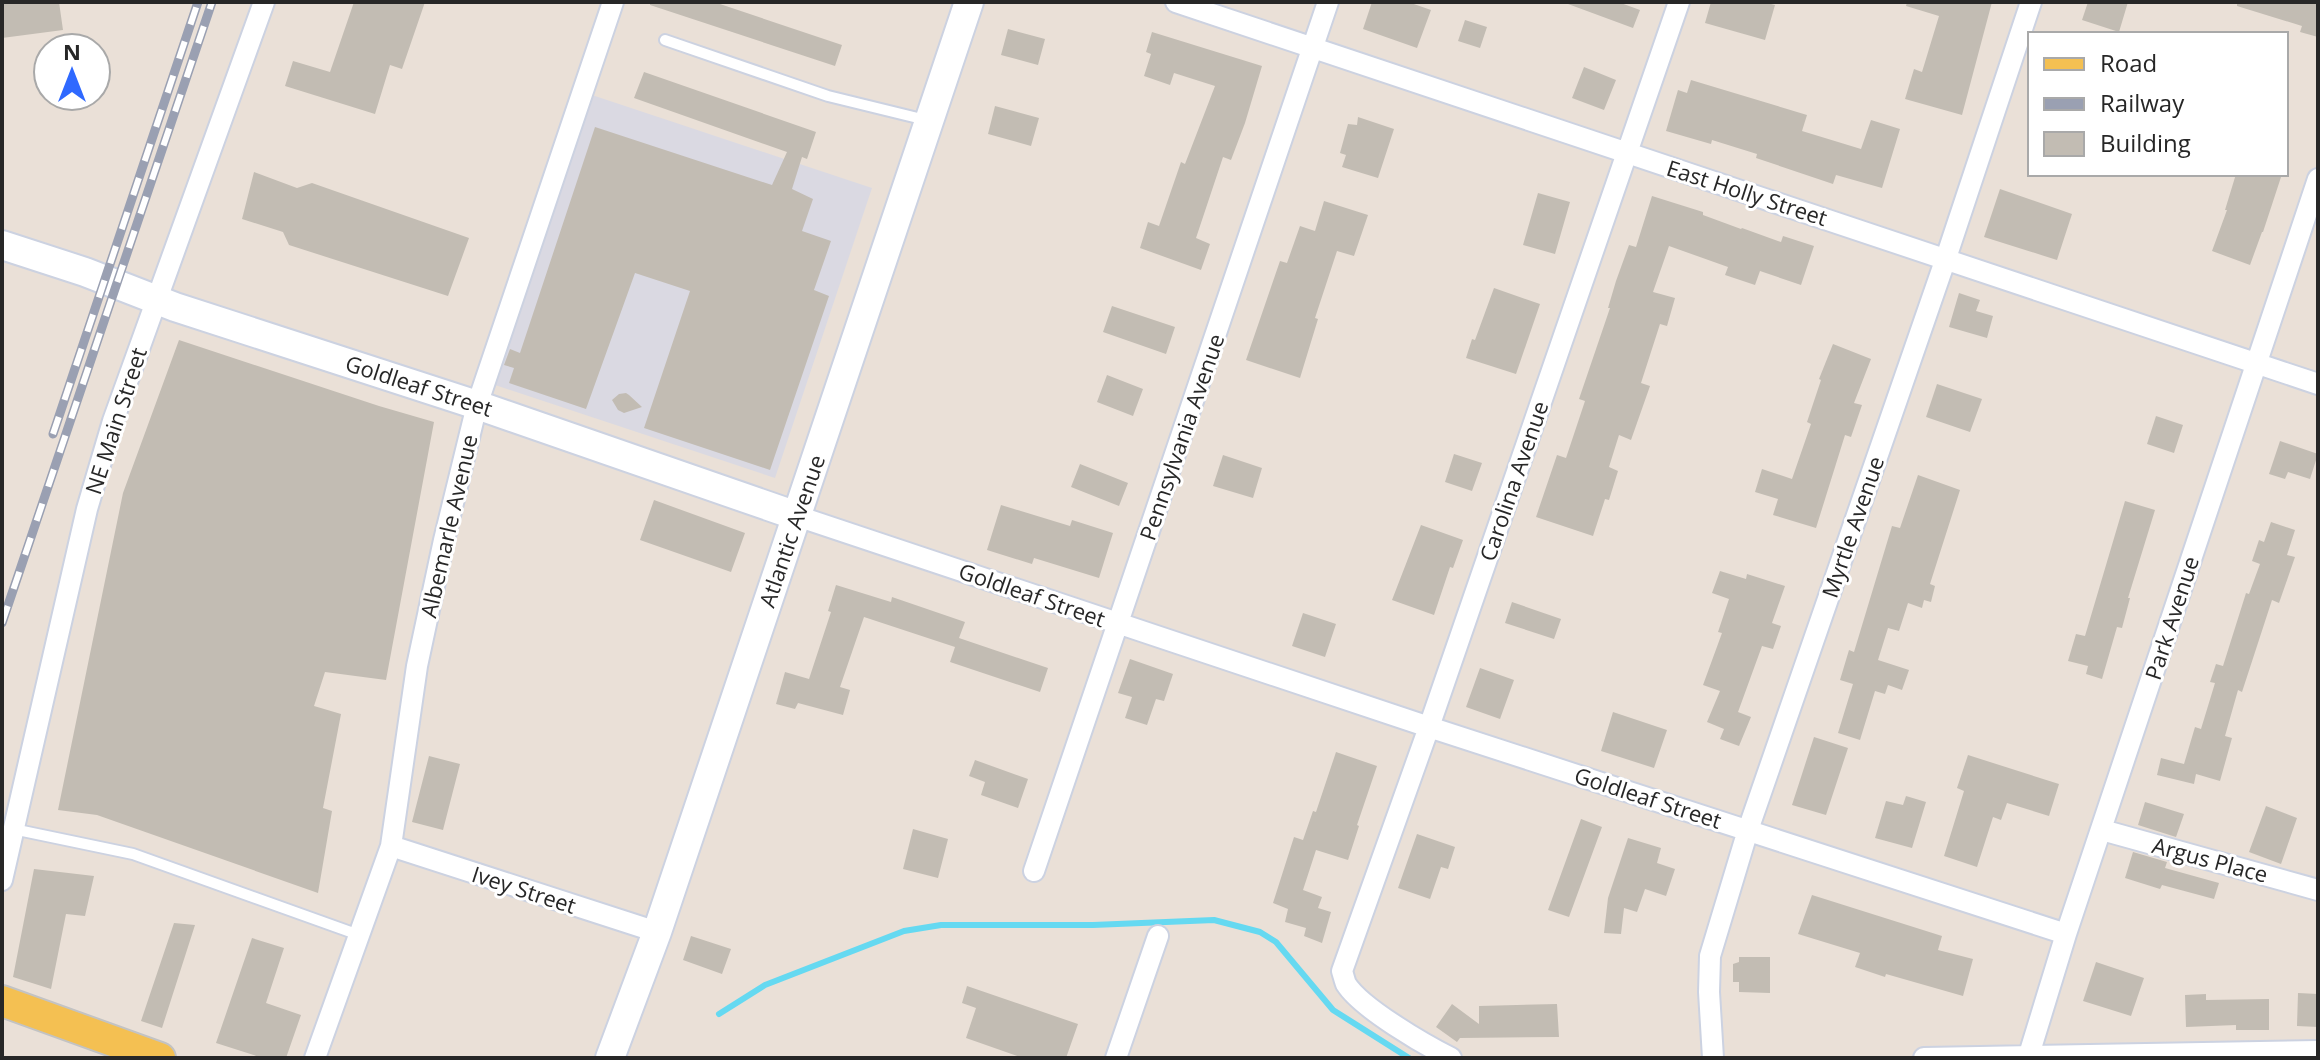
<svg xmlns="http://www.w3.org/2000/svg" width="2320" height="1060" viewBox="0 0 2320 1060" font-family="'Open Sans',sans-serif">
<rect width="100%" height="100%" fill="#eae0d7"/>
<!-- industrial -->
<path fill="#dad9e2" d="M592 95 872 188 775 478 495 385Z"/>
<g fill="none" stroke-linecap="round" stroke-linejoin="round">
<!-- stream -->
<path stroke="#65d9f1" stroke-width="6" d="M719 1014 765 985 904 931 941 925H1093L1214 920 1260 932 1276 942 1333 1010 1409 1058"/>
</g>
<!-- building -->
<path fill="#c2bcb3" d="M2 2H59L63 30 2 38Z
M354 2H425L402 69 390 65 375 114 285 86 293 61 330 72Z
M650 2H714L842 45 835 66 650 5Z
M1372 2H1408L1431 10 1417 48 1363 29Z
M1569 2H1618L1640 10 1633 28 1568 4Z
M1711 2H1763L1775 5 1765 40 1705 23Z
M1907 2H1992L1962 115 1905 99 1914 69 1922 72 1939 16 1906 6Z
M2088 2H2128L2119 32 2082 20Z
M2237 2H2318V37L2300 32 2302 26 2237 6Z
M1465 20 1487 27 1480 48 1458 41Z
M1008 29 1045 39 1038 65 1001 55Z
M1152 32 1262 66 1245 123 1231 160 1223 157 1196 238 1210 244 1201 270 1140 248 1148 222 1159 226 1181 162 1185 164 1215 86 1174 73 1170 85 1144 76 1151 54 1146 52Z
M1584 67 1616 80 1604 110 1572 98Z
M644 72 816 132 807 159 802 157 792 189 813 199 802 231 831 241 814 290 829 296 770 470 644 428 690 291 635 273 586 409 509 383 514 368 504 365 510 349 520 353 595 127 772 185 787 152 634 98Z
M1691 80 1807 115 1802 131 1861 149 1871 120 1900 129 1882 188 1836 175 1833 184 1756 158 1757 154 1712 140 1711 144 1666 131 1678 90 1687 93Z
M995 106 1039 118 1031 146 988 134Z
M1358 117 1394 129 1378 178 1342 167 1346 155 1340 153 1348 124 1357 125Z
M254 172 297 188 312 183 469 238 448 296 289 245 283 232 242 219Z
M2236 174H2282L2263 232H2262L2250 265 2212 251 2227 210H2225Z
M2000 189 2072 214 2057 260 1984 237Z
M1538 193 1570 202 1555 254 1523 245Z
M1652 196 1703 212V215L1741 229 1742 228 1781 242 1783 236 1814 246 1801 285 1760 271 1755 285 1725 275 1728 267 1669 246 1653 292 1675 298 1667 326 1660 324 1641 383 1650 386 1631 440 1619 435 1609 467 1618 471 1609 500 1605 499 1593 536 1536 517 1557 455 1566 458 1585 401 1579 399 1610 308H1608L1616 281 1629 245 1636 247Z
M1324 201 1368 215 1354 256 1337 251 1315 318 1318 319 1300 378 1246 360 1280 261 1287 263 1300 226 1315 231Z
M1494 288 1540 304 1516 374 1466 358 1472 339 1475 340Z
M1959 293 1980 300 1976 311 1993 316 1987 338 1949 327Z
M1112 306 1175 327 1166 354 1103 332Z
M179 340 379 406 434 422 386 680 325 672 314 706 341 714 323 808 332 811 318 893 97 815 58 810 123 493Z
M1833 344 1871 359 1854 403 1862 405 1851 437 1845 435 1816 528 1773 515 1778 499 1755 492 1762 469 1792 479 1811 424 1807 422 1821 380 1819 379Z
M1107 375 1143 389 1133 416 1097 402Z
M1937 384 1982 399 1970 432 1926 417Z
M626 393 629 395 642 407 624 413 618 410 612 400 619 394Z
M2156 416 2183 425 2174 453 2147 444Z
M2280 441 2318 454 2310 479 2288 472 2285 479 2269 474Z
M1454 454 1482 463 1472 491 1445 482Z
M1223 455 1262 468 1253 498 1213 486Z
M1080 464 1128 483 1119 506 1071 487Z
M1918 475 1960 490 1930 584 1935 586 1931 602 1924 600 1922 608 1908 603 1899 631 1888 628 1878 660 1909 670 1902 690 1888 685 1885 694 1875 691 1860 740 1838 733 1853 684 1840 680 1849 650 1854 652 1892 526 1900 528Z
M654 500 745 533 731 572 640 540Z
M2125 501 2155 510 2128 598H2130L2122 628 2117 627 2102 679 2086 674 2088 666 2068 661 2076 634 2085 636Z
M1001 505 1070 526 1072 520 1113 533 1099 578 1034 558 1032 564 987 550Z
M2271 522 2295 530 2287 555 2295 557 2279 603 2272 600 2242 692 2238 690 2225 736 2232 738 2220 781 2196 774 2194 784 2157 775 2161 758 2184 764 2195 727 2201 729 2215 683 2210 682 2216 664 2223 666 2246 593 2249 594 2260 564 2252 561 2259 540 2264 542Z
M1421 525 1463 540 1453 568 1450 567 1434 615 1392 600Z
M1720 571 1746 579 1747 574 1785 586 1772 623 1781 626 1773 649 1762 646 1738 712 1751 717 1739 746 1720 739 1724 729 1707 722 1720 691 1703 685 1722 633 1718 632 1729 599 1712 593Z
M836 585 891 602 892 597 965 622 959 638 1048 668 1040 692 950 662 955 647 864 617 840 687 850 690 843 715 798 703 795 709 776 704 785 672 809 679 831 612 828 611Z
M1512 602 1561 619 1554 639 1505 623Z
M1303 613 1336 624 1325 657 1292 646Z
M1130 659 1173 674 1164 701 1156 699 1147 725 1125 718 1132 697 1118 693Z
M1480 668 1514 680 1500 719 1466 707Z
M1613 712 1667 730 1654 768 1601 751Z
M1814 737 1848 748 1826 815 1792 805Z
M1336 752 1377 766 1357 825 1359 826 1348 860 1316 850 1303 890 1322 897 1318 908 1331 912 1322 943 1304 936 1306 928 1285 922 1288 909 1273 903 1294 837 1303 840 1313 811 1316 812Z
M1968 755 2059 784 2049 816 2007 803 2001 820 1993 817 1977 867 1944 856 1964 791 1957 788Z
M429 756 460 764 443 830 412 822Z
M975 760 1028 779 1018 808 981 795 985 782 969 776Z
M1906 796 1926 802 1912 848 1875 838 1886 801 1903 805Z
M2145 802 2184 814 2176 837 2138 825Z
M2266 806 2297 818 2281 864 2249 852Z
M1581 819 1602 827 1569 917 1548 910Z
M913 829 948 839 938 878 903 869Z
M1417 834 1455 847 1448 869 1441 867 1430 899 1398 888Z
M1628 838 1661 848 1657 863 1675 869 1666 896 1645 889 1637 912 1624 908 1621 934 1604 933 1608 898Z
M2133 852 2167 862 2165 868 2219 883 2214 899 2162 885 2160 889 2125 878Z
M34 869 94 876 85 916 66 914 51 989 13 977Z
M1812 895 1942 936 1938 950 1973 959 1963 996 1886 974 1885 977 1855 967 1860 953 1798 934Z
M174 923 195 925 162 1028 141 1021Z
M691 936 731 949 722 974 683 960Z
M252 938 284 948 266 1003 301 1015 286 1058H263L216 1043Z
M1739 957H1770V993L1739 992V982H1733V964L1739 962Z
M2096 962 2144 978 2131 1016 2083 1001Z
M967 986 1078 1024 1066 1058H1023L966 1038 976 1008 962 1003Z
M2298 993 2318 994V1027L2297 1026Z
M2206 994V1000L2269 999V1030H2236V1025L2186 1027 2185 995Z
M1452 1004 1479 1024V1006L1557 1004 1559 1037 1460 1038 1457 1042 1436 1027Z"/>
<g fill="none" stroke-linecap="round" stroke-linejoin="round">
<defs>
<path id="lane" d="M665 40 828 96 926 120
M13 829 133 854 359 935"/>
<path id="street" d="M1176 2 2318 384
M797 516 1429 727 2066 934
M2102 830 2318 890
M391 846 657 932
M1034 871 1328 2
M2 880 87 509 113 421 264 2
M315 1058 391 846 417 666 444 540 477 405 613 2
M1116 1058 1158 936
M1451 1058C1425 1045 1361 1008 1346 984 1345 982 1343 974 1342 971L1429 727 1679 2
M1713 1058 1709 992 1710 956 1748 830 1946 258 2031 2
M1924 1058 2318 1051
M2028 1058 2066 934 2318 179"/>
<path id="secondary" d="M2 245 85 272 175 307 477 405 797 516
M610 1058 657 932 969 2"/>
<path id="primary" d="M2 1001 160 1058"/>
</defs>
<!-- lane casing -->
<use href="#lane" stroke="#ccd2e1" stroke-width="14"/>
<!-- street casing -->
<use href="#street" stroke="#ccd2e1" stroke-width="24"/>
<!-- secondary casing -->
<use href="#secondary" stroke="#ccd2e1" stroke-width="32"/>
<!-- primary casing -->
<use href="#primary" stroke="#c3c3c3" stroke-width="34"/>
<!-- lane -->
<use href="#lane" stroke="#fff" stroke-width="10"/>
<!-- street -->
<use href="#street" stroke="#fff" stroke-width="20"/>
<!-- secondary -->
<use href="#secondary" stroke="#fff" stroke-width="28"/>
<!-- primary -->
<use href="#primary" stroke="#f4c052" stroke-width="30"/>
<defs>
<path id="rail" d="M53 434 198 2
M2 623 212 2"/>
</defs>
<!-- rail casing -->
<use href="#rail" stroke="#9aa0b2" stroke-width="9"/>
<!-- rail -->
<use href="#rail" stroke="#fff" stroke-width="6" stroke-dasharray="18" stroke-linecap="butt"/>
</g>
<g text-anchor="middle" stroke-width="6" stroke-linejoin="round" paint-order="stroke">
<!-- street labels -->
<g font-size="22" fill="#272727" stroke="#fff">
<text transform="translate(1747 193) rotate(18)" y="8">East Holly Street</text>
<text transform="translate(419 386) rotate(18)" y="8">Goldleaf Street</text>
<text transform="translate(116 421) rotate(-72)" y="8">NE Main Street</text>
<text transform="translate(1182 437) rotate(-71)" y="8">Pennsylvania Avenue</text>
<text transform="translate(1514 481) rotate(-71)" y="8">Carolina Avenue</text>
<text transform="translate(449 526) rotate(-77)" y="8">Albemarle Avenue</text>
<text transform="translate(1853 527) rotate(-71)" y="8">Myrtle Avenue</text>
<text transform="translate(792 531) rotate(-71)" y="8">Atlantic Avenue</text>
<text transform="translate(1032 595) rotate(19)" y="8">Goldleaf Street</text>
<text transform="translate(2172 618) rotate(-72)" y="8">Park Avenue</text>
<text transform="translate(1648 798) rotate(18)" y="8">Goldleaf Street</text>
<text transform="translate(2210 860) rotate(15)" y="8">Argus Place</text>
<text transform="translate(524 890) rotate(18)" y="8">Ivey Street</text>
</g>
</g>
<!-- border -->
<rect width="2320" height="1060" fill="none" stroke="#272727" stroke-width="8"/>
<!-- legend -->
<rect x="2028" y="32" width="260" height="144" fill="#ffffff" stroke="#a9a9a9" stroke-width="2"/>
<rect x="2044" y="58" width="40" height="12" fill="#f4c052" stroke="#a9a9a9" stroke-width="2"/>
<text x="2100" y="72" font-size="24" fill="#272727">Road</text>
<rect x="2044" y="98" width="40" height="12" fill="#9aa0b2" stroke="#a9a9a9" stroke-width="2"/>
<text x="2100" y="112" font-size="24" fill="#272727">Railway</text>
<rect x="2044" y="132" width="40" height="24" fill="#c2bcb3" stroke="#a9a9a9" stroke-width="2"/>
<text x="2100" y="152" font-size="24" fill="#272727">Building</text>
<!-- north arrow -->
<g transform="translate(72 72)"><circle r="38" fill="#ffffff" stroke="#a9a9a9" stroke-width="2"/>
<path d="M0-6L14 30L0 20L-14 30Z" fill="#2f69ff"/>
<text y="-12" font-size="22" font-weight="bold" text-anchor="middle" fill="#272727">N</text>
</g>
</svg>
